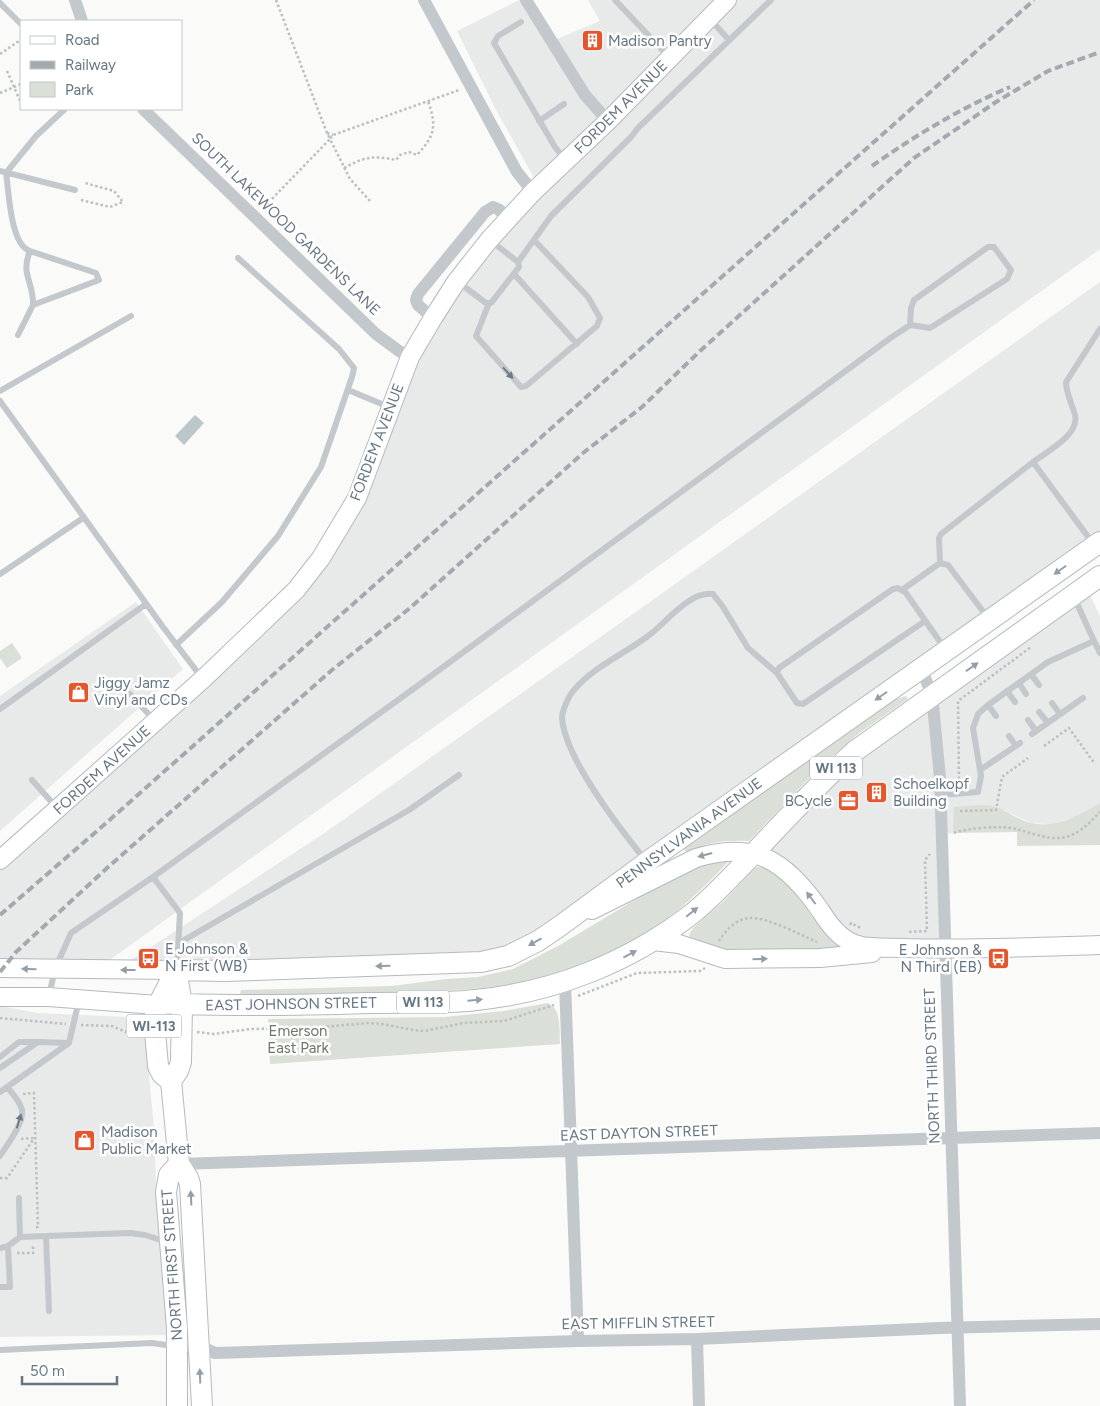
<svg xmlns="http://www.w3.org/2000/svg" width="1100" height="1406" viewBox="0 0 1100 1406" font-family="Figtree,sans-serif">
<rect width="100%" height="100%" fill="#fafaf8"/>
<!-- built -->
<path fill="#e8e9e9" d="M519 0H526L552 41 600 21 588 0H1100V249L97 969 0 968V860L203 679 336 534 410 357 539 187 495 108 457 31Z
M1100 282V542L508 956 116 970 326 832Z
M1083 588 1091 597 1100 616V803L1080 815 1053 824 1031 823 1004 810 960 811 953 833 942 834 945 949 858 946 816 904 753 854 831 773Z
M136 602 183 669 0 831V696Z
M0 1006 38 1013 129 1017 139 1019 144 1023 154 1128 157 1212 166 1299 167 1335 0 1337Z"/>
<!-- green -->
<path fill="#dadfd7" d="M12 643 22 658 7 668 0 658V651Z
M906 696 908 699 858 734 823 764 749 841C725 840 707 842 686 852L683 848 893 700Z
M1100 803V845L1017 846V832L953 833 954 807C965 807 981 803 992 806 1006 809 1017 820 1031 823 1055 829 1080 815 1100 803Z
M730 860C715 876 700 891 684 905 633 947 565 977 499 986 466 991 431 991 397 992 353 993 309 994 265 995L240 994 241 990 392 986 446 979 478 977 513 969 558 946 668 880 708 861Z
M756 867C783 865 812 920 828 937 834 943 840 947 848 951L721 950 690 939 689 935 693 928 723 902Z
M548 1003C562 1009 559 1031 560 1044L270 1064 268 1019 444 1017 504 1011Z"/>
<!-- water -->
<path fill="#bbc7cb" d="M195 415 204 423 184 445 175 436Z"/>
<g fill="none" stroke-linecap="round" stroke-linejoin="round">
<defs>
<path id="secondary" d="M0 860 203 679 296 590 321 558 357 498 410 357 433 318 456 282 489 240 533 192 608 121 727 0
M592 910 696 858C755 840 786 861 820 910 829 924 840 940 858 945 869 949 894 947 907 948 971 950 1036 947 1100 945
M653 941 679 944 725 959 820 958 872 953
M0 968 176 970
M0 997H48L158 1005 182 1004"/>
<path id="primary" d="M176 970 224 971 481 962 508 956 538 941 560 926 647 862 1100 542
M176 970 182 1004 181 1062 178 1071 171 1081 179 1164
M182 1004C244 1006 306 1005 369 1003 404 1002 441 1004 476 1000 555 992 630 962 693 913 715 895 734 874 753 854 786 819 819 783 855 751L1100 576
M171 1081 162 1074 158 1066 154 1019 158 1005 176 970
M179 1164 188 1178 190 1184 202 1406
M177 1406V1328L166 1192 169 1175 179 1164"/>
</defs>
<!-- secondary casing -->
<use href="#secondary" stroke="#b3babf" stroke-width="20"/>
<!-- primary casing -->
<use href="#primary" stroke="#b5babe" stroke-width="22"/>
<!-- path -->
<path stroke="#bbbfc2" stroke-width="2.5" stroke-dasharray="2.5 2.5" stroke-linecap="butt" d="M276 0 327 133
M0 54 19 41
M7 71 21 103
M0 93 21 84
M344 168C364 157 373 155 396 160L400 155 409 152 417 155C435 135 437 127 428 101
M81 200 110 207 123 202 114 191 85 183
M370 201 350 179 330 139 333 135 459 90
M265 206 330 139 327 133 333 135
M1044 746 1069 728 1095 764
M959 784 958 701 1031 647
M960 811 996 810 1002 777 1028 758
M954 833C968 828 1002 825 1016 829 1032 833 1050 841 1066 837 1081 833 1090 822 1100 812
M850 925 851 923 862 929
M909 932 927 931 925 860 930 854
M719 941C725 931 737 918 750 918 767 917 801 935 817 942
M578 996 637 973 700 971 705 968
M0 1018 66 1024
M81 1025 112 1026 126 1032H140
M197 1032 214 1034 251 1029 311 1028 367 1023 382 1024 413 1030 425 1031 463 1023 504 1021 554 1005
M23 1094 34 1093 38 1227H36
M21 1139 34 1138
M0 1178H7L33 1140
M17 1253H33V1245"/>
<!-- lane -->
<path stroke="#c3c8cc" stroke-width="6" d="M615 0 669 57
M0 3 21 24
M710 19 729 40
M521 22 498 36 494 43 555 147 566 161
M539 121 564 104
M0 171 75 190
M30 251C20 275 34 282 33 305L99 280 96 273 30 251C10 245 9 191 6 173L36 136 65 109
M518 262 551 216 631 137 638 128 771 0
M514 274 577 344
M458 282 486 303H491L519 267 518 262 491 241
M489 303 476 336 521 387 526 386 597 326 600 318 588 297 534 240
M18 335 33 305
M348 390 389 407
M0 391 131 316
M0 401 163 627 202 678
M1033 462C1046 452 1080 435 1075 415 1072 404 1066 393 1066 382L1100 329
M940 563 939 538 941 534 1033 462 1094 545
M0 574 83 518
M902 590 940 563 948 565 988 618
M925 621 803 704 797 703 777 673 779 668 893 589 898 588 906 593 945 649
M1094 641 1100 653
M176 645 222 602 278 536 321 467 352 377 354 368 339 349 238 258
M1031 674 1039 685
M1019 683 1026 694
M1007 691 1015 702
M130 694 155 721
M1052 703 1060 714
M988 705 996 716
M0 709 146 604
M1039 712 1048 723
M1028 720 1036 731
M1032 734 1083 698
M1009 736 1016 746
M980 770 1020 743
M32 780 56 807
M940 795 978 792 981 776 973 728 978 714 988 705 1048 662 1094 641 1074 597
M646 861C620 829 565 758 562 718 562 711 569 695 574 690 592 668 624 654 648 636 666 623 689 591 713 594L723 607 748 648 777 673
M153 877 180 913 177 967
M179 943 409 810 459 775
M49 996 55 969 71 933 153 877 416 687 889 339 910 325 930 328 1007 279 1011 270 994 247H988L914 300 911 308 910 325
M0 1057 19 1042H38
M0 1068 38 1042 68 1043
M0 1092 69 1043 79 1000
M0 1156C7 1145 24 1123 22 1110 20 1101 12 1093 7 1087
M19 1198 20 1237
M46 1236 49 1311
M0 1248 8 1246 20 1237 46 1236 130 1233 145 1235 167 1242
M0 1287H10L8 1246
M0 1350 152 1343 173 1346"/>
<!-- street -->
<path stroke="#c3c8cc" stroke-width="12" d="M75 0 82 21
M424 0 517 172 533 192
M526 0 585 95 608 121
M143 109 376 334 399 351 410 357
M433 318 418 305 416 300 418 294 485 212 493 207 498 209 509 218
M921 668 932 695 940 778 960 1406
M565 982 578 1341
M179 1164 1100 1133
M697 1339 699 1406
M177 1346H200L215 1353 578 1341 697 1339 940 1328 1100 1324"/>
<!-- secondary -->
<use href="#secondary" stroke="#fff" stroke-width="18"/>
<!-- primary -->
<use href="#primary" stroke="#fff" stroke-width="20"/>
<!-- rail -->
<path stroke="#a2aab0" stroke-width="4" stroke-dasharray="8 4" stroke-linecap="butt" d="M872 166C916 135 961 108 1010 87
M0 915 105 824 1034 0
M0 972 16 952 107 868 332 670 410 608 583 453 642 407 700 351 914 158 996 102 1048 71 1100 52"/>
</g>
<!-- one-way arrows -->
<defs><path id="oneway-solid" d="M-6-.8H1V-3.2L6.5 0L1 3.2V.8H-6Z" transform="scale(1.25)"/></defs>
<g fill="#6a7a87">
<use href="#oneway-solid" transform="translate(508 373) rotate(48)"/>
<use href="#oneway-solid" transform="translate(19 1121) rotate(-73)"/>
</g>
<g fill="#939fa8">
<use href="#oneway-solid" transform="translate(1060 570) rotate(145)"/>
<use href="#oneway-solid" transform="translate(972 667) rotate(-35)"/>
<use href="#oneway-solid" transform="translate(881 696) rotate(145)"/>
<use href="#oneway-solid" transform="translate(705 855) rotate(165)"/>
<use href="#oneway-solid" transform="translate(811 898) rotate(-127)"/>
<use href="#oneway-solid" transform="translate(692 912) rotate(-39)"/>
<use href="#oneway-solid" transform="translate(535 942) rotate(151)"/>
<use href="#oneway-solid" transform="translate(630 954) rotate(-28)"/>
<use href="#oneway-solid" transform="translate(760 959) rotate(-1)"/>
<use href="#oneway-solid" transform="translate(383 966) rotate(178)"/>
<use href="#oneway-solid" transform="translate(29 969) rotate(-179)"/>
<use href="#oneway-solid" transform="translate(128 970) rotate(180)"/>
<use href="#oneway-solid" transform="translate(475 1000) rotate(-5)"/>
<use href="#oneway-solid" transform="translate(191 1198) rotate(-93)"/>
<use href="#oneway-solid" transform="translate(200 1376) rotate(-92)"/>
</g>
<!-- icons -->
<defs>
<symbol id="building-square" viewBox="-11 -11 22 22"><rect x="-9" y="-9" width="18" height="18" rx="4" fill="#e4572e" stroke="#fff"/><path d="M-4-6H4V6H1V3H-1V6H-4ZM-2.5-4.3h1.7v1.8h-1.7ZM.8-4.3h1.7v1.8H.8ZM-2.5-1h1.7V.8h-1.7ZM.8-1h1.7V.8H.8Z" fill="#fff"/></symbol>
<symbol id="shop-square" viewBox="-11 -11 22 22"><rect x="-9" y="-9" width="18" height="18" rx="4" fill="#e4572e" stroke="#fff"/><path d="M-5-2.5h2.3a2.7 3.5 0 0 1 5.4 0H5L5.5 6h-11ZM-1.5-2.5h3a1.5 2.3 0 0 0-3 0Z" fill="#fff"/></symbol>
<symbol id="office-square" viewBox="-11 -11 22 22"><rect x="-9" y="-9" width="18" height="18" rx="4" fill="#e4572e" stroke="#fff"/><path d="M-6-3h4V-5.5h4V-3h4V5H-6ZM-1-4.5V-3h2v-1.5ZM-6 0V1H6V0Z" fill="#fff"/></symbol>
<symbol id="bus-square" viewBox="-11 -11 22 22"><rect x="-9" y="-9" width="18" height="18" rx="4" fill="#e4572e" stroke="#fff"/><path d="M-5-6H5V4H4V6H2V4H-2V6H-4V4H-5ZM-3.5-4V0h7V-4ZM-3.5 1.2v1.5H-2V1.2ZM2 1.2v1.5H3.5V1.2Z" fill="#fff"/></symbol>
</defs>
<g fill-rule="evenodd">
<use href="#building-square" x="580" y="28" width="25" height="25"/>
<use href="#shop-square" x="66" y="680" width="25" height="25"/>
<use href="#building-square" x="864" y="780" width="25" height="25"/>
<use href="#office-square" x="836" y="788" width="25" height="25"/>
<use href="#bus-square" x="136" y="946" width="25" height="25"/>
<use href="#bus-square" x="986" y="946" width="25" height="25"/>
<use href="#shop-square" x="72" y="1128" width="25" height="25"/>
</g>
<g text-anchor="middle" stroke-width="5" stroke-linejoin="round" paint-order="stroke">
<!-- shield labels -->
<g fill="#fff" stroke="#939fa8" stroke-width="1">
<rect x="810" y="756.5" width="52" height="23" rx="4"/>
<rect x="397" y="990.5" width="52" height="23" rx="4"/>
<rect x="126.5" y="1014.5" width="55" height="23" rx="4"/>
</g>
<g font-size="14" font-weight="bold" fill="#657683">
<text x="836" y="773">WI 113</text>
<text x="423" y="1007">WI 113</text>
<text x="154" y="1031">WI-113</text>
</g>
<!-- poi labels -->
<g font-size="15" fill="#657683" stroke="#fff" text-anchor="start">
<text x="608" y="46">Madison Pantry</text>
<text x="94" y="688">Jiggy Jamz<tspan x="94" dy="17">Vinyl and CDs</tspan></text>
<text x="893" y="789">Schoelkopf<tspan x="893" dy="17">Building</tspan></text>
<text x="832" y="806" text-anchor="end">BCycle</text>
<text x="165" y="954">E Johnson &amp;<tspan x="165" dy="17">N First (WB)</tspan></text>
<text x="982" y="955" text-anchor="end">E Johnson &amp;<tspan x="982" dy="17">N Third (EB)</tspan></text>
<text x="101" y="1137">Madison<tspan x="101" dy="17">Public Market</tspan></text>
</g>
<!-- street labels -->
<g font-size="15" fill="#657683" stroke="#fff">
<text transform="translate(621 107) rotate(-45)" y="5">FORDEM AVENUE</text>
<text transform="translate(286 224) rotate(44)" y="5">SOUTH LAKEWOOD GARDENS LANE</text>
<text transform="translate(377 442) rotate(-69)" y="5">FORDEM AVENUE</text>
<text transform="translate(102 770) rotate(-42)" y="5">FORDEM AVENUE</text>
<text transform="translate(689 833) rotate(-36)" y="5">PENNSYLVANIA AVENUE</text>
<text transform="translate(291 1004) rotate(-1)" y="5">EAST JOHNSON STREET</text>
<text transform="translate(932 1066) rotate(-92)" y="5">NORTH THIRD STREET</text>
<text transform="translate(639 1133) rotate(-2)" y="5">EAST DAYTON STREET</text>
<text transform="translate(172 1265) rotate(-94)" y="5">NORTH FIRST STREET</text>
<text transform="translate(638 1323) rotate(-1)" y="5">EAST MIFFLIN STREET</text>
</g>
<!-- park labels -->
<g font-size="15" fill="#687a64" stroke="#fff">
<text x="298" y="1036">Emerson<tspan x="298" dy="17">East Park</tspan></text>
</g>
</g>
<!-- legend -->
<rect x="20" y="20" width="162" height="90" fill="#ffffff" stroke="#c1c8cd"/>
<rect x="30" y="36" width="25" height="8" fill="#ffffff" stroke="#c1c8cd"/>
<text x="65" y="45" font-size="15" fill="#657683">Road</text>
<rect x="30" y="61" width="25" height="8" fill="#a2aab0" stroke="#c1c8cd"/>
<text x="65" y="70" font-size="15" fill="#657683">Railway</text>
<rect x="30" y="82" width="25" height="15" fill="#dadfd7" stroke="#c1c8cd"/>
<text x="65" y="95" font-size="15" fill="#657683">Park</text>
<!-- scale -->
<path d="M22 1376v8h95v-8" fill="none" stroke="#657683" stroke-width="2.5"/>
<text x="30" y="1376" font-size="15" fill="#657683" stroke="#ffffff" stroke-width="4" paint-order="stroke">50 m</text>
</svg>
